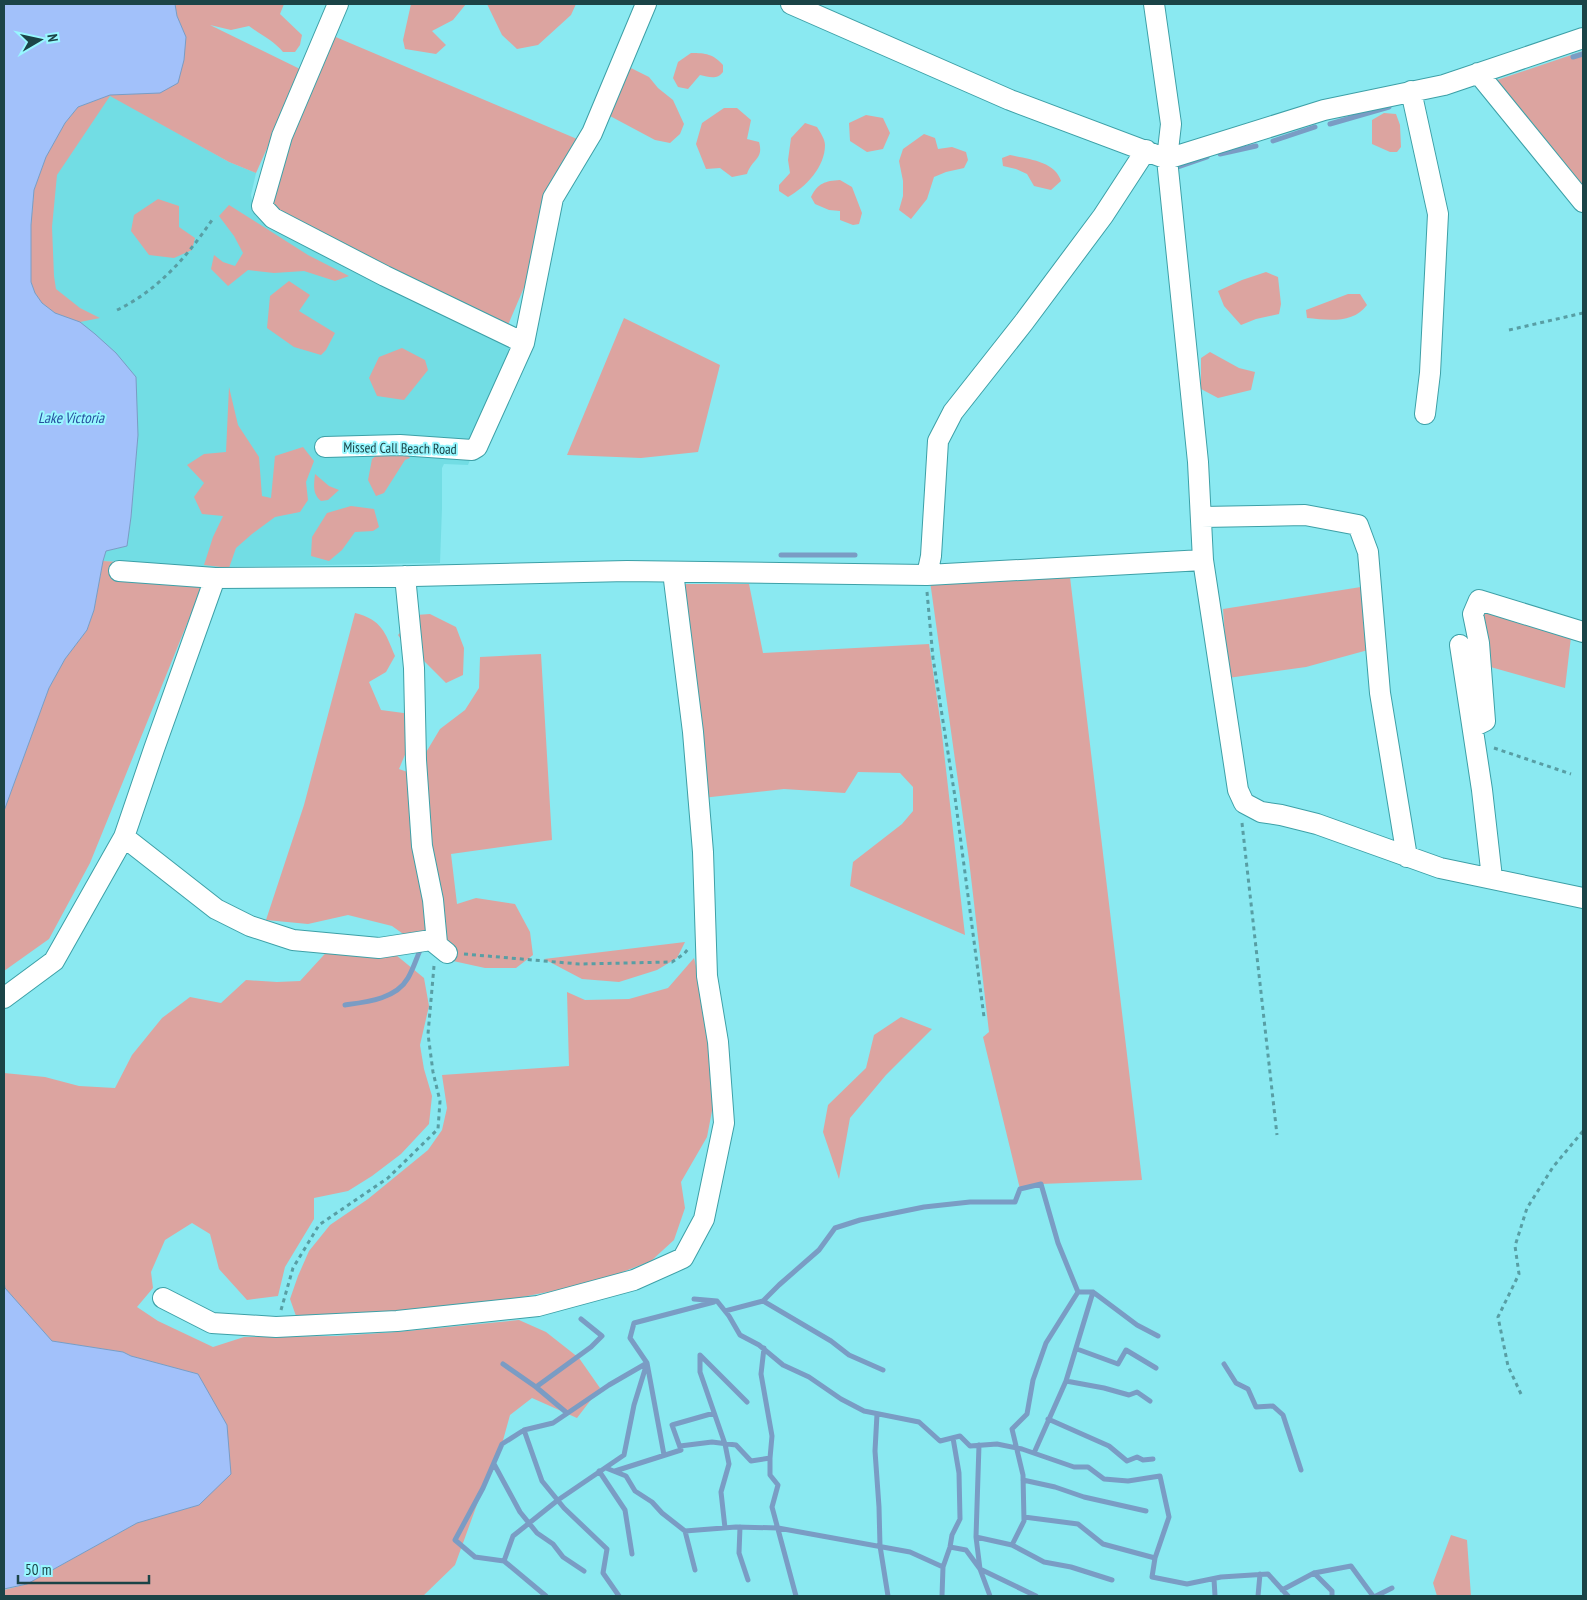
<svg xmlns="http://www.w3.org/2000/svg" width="1587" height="1600" viewBox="0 0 1587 1600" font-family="'PT Sans Narrow',sans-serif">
<rect width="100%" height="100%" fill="#8ae9f1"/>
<!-- built -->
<path fill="#72dde4" d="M110 95 229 162 256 173 251 195 254 210 516 348 468 465 444 464 442 468V508L440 563 210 567 103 561 106 551 127 546 131 517 138 435 116 353 80 322 55 313 34 190Z"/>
<!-- green -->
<path fill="#dca4a0" d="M175 4H284L280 14 302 35 300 45 295 52H283C274 41 261 35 249 26L231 30 210 25 302 70 256 173 229 162 110 96 57 175 52 227 54 276 56 289 80 308 100 318 80 322 55 313 42 303 35 293 31 282V225L34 190 46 157 65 123 78 107 110 95 158 93 186 38 177 16Z
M411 4H466L453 20 432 31 446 45 436 54 405 49 403 40Z
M487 4H576L571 15 538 45 517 49 502 35Z
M331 35 577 139 531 271 508 325 274 212 270 199 276 178Z
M1583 51V187L1494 81Z
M691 53C706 53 713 54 723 65V72C717 80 709 77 700 75L688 89 678 87 673 78 678 62Z
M631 68 649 77 658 88 673 100 684 124 680 134 670 143 655 140 610 116 619 74Z
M724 108H737L751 120 747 139 759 142C764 159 752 159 747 174L732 177 720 168 706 169 696 144 702 123Z
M1384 113 1396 114 1400 125 1401 147 1397 152H1390L1372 144V120Z
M866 115 883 118 890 133 883 149 867 152 850 141 849 123Z
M805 123 817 127C820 132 825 139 825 145 825 167 806 187 788 197L779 191V185L790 173 788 160 791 138Z
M924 134 935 138 938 149 952 147 966 152 968 160 964 168 946 172 934 177 927 199 911 219 899 210 903 196V181L899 161 903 149Z
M1010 155C1027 159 1055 161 1061 181L1051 190 1034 186 1027 174 1016 169 1003 166 1002 158Z
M840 180 852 187 862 213 859 224 853 225 840 220V211L829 210 815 204 811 197C818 183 825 181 840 180Z
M158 199 179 206V227L195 238 192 250 174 258 149 255 131 231 134 215Z
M229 205 308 255 349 276 335 281 304 271 274 273 248 270 228 286 211 269 214 255 223 262 235 266 243 253 234 236 219 216Z
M1266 272 1278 277 1281 304 1279 314 1256 319 1241 325 1224 306 1218 291 1242 280Z
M289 281 310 295 299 311 335 333 326 350 321 355 294 347 267 328 270 296Z
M1348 294H1360L1367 305C1353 324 1328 320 1307 318L1306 310Z
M624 318 720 365 698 452 641 458 567 455Z
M402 348 425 360 428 370 404 400 377 396 369 378 379 357Z
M1210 352 1239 368 1255 372 1251 390 1218 398 1201 389V358Z
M229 387 238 425 259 457 262 496 271 498 275 456 303 447 314 461 306 482 308 500 300 512 275 517 252 534 236 548 229 568 204 565 213 537 223 516 202 514 194 497 204 483 187 465 204 454 226 452Z
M379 453H407L410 458 405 460 384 493 376 496 368 480 372 459Z
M315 474 329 486 339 490 328 500 321 501C312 494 314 484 315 474Z
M351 506 374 509 379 527 373 531 355 532 342 550 329 561 311 556 312 537 327 513Z
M103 561 210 567 90 863 49 939 4 971V811L49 688 65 659 87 630 94 610Z
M1070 577 1142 1180 1041 1184 1020 1189 983 1037 989 1032 969 860 930 581Z
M686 584H749L763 653 929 644 941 726 965 935 850 886 853 862 902 824 913 811V787L900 773 858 772 845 793 784 789 711 797 688 801 677 649 676 591Z
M1367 586 1368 650 1306 667 1228 678 1223 609Z
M1480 607 1571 637 1565 688 1487 666Z
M355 613C382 620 385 632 395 656L386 672 369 682 381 710 411 714 412 738 399 769 413 774 440 729 465 710 479 688 480 657 541 654 552 840 451 854 457 904 476 898 515 904 530 932 533 955 516 968H485L444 959 413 941 392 926 348 915 308 924 266 920 304 805Z
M430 614 456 627 464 648 463 675 446 683 423 660 409 651 398 635 416 615Z
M685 942 677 958 657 970 619 982 582 979 544 959Z
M333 945 396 955 424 978 429 1006 420 1045 424 1069 432 1096 429 1124 401 1154 372 1176 348 1191 314 1198V1219L285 1267 278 1296 247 1300 219 1269 210 1234 192 1223 165 1240 151 1272 153 1288 137 1307 158 1321 213 1347 244 1337 336 1336 396 1332 519 1320 546 1332 579 1358 600 1388 577 1418 532 1398 510 1415 502 1444 483 1488 455 1565 423 1596H4V1590L27 1584 137 1523 199 1505 198 1374 131 1356 123 1352 52 1341 5 1288 4 1281V1073L45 1077 79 1086 115 1088 132 1055 162 1018 190 997 221 1003 246 980 277 982 300 981Z
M694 958 705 1003 716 1090 707 1137 681 1182 685 1208 674 1240 651 1261 594 1283 501 1301 328 1318 296 1316 290 1299 298 1276 309 1251 330 1225 368 1199 428 1150 442 1130 447 1108 442 1075 569 1066 567 992 585 1000 629 999 668 988Z
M901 1017 932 1029 886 1075 850 1118 839 1179 823 1132 828 1105 866 1068 874 1035Z
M1451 1535 1467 1540 1471 1596H1437L1433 1583Z"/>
<!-- water -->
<path fill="#a2c1fa" stroke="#7a9cc4" d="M4 4H175L177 16 186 37 184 60 178 83 160 93 110 95 78 107 65 123 46 157 34 190 31 225V282L35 293 42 303 55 313 80 322 95 334 116 353 136 377 138 435 131 517 127 546 106 551 103 561 94 610 87 630 65 659 49 688 4 811Z
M4 1281 5 1288 52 1341 123 1352 131 1356 198 1374 227 1425 231 1474 199 1505 137 1523 27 1584 4 1589Z"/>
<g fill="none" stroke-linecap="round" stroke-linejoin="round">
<!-- stream -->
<path stroke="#7a9cc4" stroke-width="5" d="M1573 57 1583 54
M1330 124 1389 107
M1273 141 1315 127
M1220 154 1256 146
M1175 168 1207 157
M781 555H855
M345 1005C367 1002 396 999 408 978 414 968 417 956 422 946
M694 1299 717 1301 729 1316 740 1335 759 1345 783 1365 809 1377 841 1399 864 1411 919 1422 940 1441 960 1436 970 1446 997 1444 1022 1449 1074 1467H1088L1104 1479 1128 1481 1160 1476 1169 1517 1155 1558 1152 1577 1187 1584 1221 1577 1268 1574 1288 1596
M763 1301 831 1341 849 1355 883 1370
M725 1311 763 1301 779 1285 819 1250 835 1228 860 1220 924 1207 970 1202H1015L1020 1189 1041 1184 1058 1243 1078 1292
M764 1348 761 1374 772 1436 770 1458V1475L778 1485 772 1507 796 1596
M1077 1349 1118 1364 1126 1350 1156 1368
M503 1364 536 1387 567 1413
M1224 1364 1236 1383 1248 1389 1256 1407 1273 1406 1283 1415 1301 1470
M1066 1381 1104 1388 1129 1395 1137 1392 1150 1401
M536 1387 591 1347 602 1336 581 1319
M877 1414 875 1451 879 1507 880 1546 888 1596
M1048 1419 1109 1446 1127 1461 1137 1457 1143 1460 1153 1459
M524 1430 542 1481 564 1508 607 1549 603 1573 619 1596
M979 1445 976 1537 980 1569 1036 1596
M680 1446 712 1442 736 1445 751 1461 770 1458
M1034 1453 1066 1381 1093 1292 1137 1325 1158 1336
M494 1464 520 1512 537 1533 553 1544 563 1557 584 1571
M606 1468 626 1476 635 1491 652 1502 662 1513 685 1531 695 1570
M599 1471 625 1510 632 1554
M615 1471 681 1450 672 1425 714 1413
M1023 1480 1055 1487 1084 1497 1146 1511
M1024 1517 1078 1524 1103 1544 1155 1558
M740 1527 739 1553 748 1580
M725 1528 721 1492 729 1464 725 1444 700 1372V1355L747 1402
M685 1531 736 1527 778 1528 910 1552 943 1567
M976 1537 1012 1545 1044 1562 1071 1567 1112 1580
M1012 1545 1024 1521 1023 1475 1012 1429 1027 1414 1033 1380 1046 1343 1078 1292H1093
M950 1547 966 1550 980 1569 990 1596
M504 1561 513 1536 558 1500 624 1455 634 1405 647 1363 630 1338 634 1323 714 1302
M1314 1573 1332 1591V1596
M1214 1579 1215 1596
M1282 1590 1314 1573 1351 1566 1373 1596
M546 1596 504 1561 475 1557 455 1540 483 1488 502 1444 524 1430 553 1423 609 1385 647 1363 664 1455
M942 1596 943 1567 950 1547 952 1535 960 1519 959 1473 953 1438
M1258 1596 1260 1574
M1376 1596 1392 1588"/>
<defs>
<path id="minor" d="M338 4 282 136 262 206 273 218 385 276 524 343
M791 4 1010 100 1167 159 1324 110 1444 85 1583 38
M1154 4 1171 124 1167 159 1198 462 1203 560 1238 790 1244 803 1261 812 1281 815 1317 824 1440 868 1583 898
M1478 73 1583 202
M1411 91 1438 214 1430 373 1425 414
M325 447 400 445 472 450 477 447 524 343 553 198 592 133 646 4
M1202 517 1305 515 1358 525 1368 552 1380 693 1407 857
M119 571 215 578 371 577 627 571 927 575 931 556 938 441 953 412 1024 322 1103 216 1146 150
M927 575 1203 560
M405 576 414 668 416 760 422 846 433 900 437 943
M1460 645 1482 790 1492 878
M1473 727 1485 721 1479 643 1473 614 1479 600 1583 632
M124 837 216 909 250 926 293 940 379 948 431 940 447 953
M4 998 54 961 124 837 154 749 215 578
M163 1298 212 1323 276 1327 397 1321 538 1306 634 1280 683 1258 704 1219 724 1123 718 1042 707 976 703 852 693 732 673 572"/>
</defs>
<!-- minor casing -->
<use href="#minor" stroke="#3da0a7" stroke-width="22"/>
<!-- path -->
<path stroke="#589ea4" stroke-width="3" stroke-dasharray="4 4" stroke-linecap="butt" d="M117 310C157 291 187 257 212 220
M1509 330 1583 313
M927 592 933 658 955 797 984 1017
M1494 748 1571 774
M1242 823 1277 1135
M464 954 579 964 672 962 684 954 688 949
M281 1310 293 1268 319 1225 388 1178 438 1129 440 1101 433 1072 428 1034 434 966
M1521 1394 1508 1366 1498 1317 1519 1274 1515 1246 1527 1208 1553 1167 1583 1131"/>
<!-- minor -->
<use href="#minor" stroke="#fff" stroke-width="20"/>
</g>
<g text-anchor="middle" stroke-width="4" stroke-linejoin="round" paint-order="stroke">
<!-- street labels -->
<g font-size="14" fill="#1b4447" stroke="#98f7ff">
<text transform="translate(400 448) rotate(1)" y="5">Missed Call Beach Road</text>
</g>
<!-- water labels -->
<g font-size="15" font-style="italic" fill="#274f9f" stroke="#98f7ff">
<text x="71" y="423">Lake Victoria</text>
</g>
</g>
<!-- border -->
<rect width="1587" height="1600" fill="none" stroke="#1b4447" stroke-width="10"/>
<!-- north arrow -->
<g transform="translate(40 40) rotate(81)" stroke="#98f7ff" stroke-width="4" paint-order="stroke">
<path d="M0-4L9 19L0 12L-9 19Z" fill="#1b4447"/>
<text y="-8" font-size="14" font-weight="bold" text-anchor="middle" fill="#1b4447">N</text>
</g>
<!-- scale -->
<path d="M18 1575v8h131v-8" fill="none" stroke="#1b4447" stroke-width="2.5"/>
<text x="25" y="1575" font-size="15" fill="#1b4447" stroke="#98f7ff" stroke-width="4" paint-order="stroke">50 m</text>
</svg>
